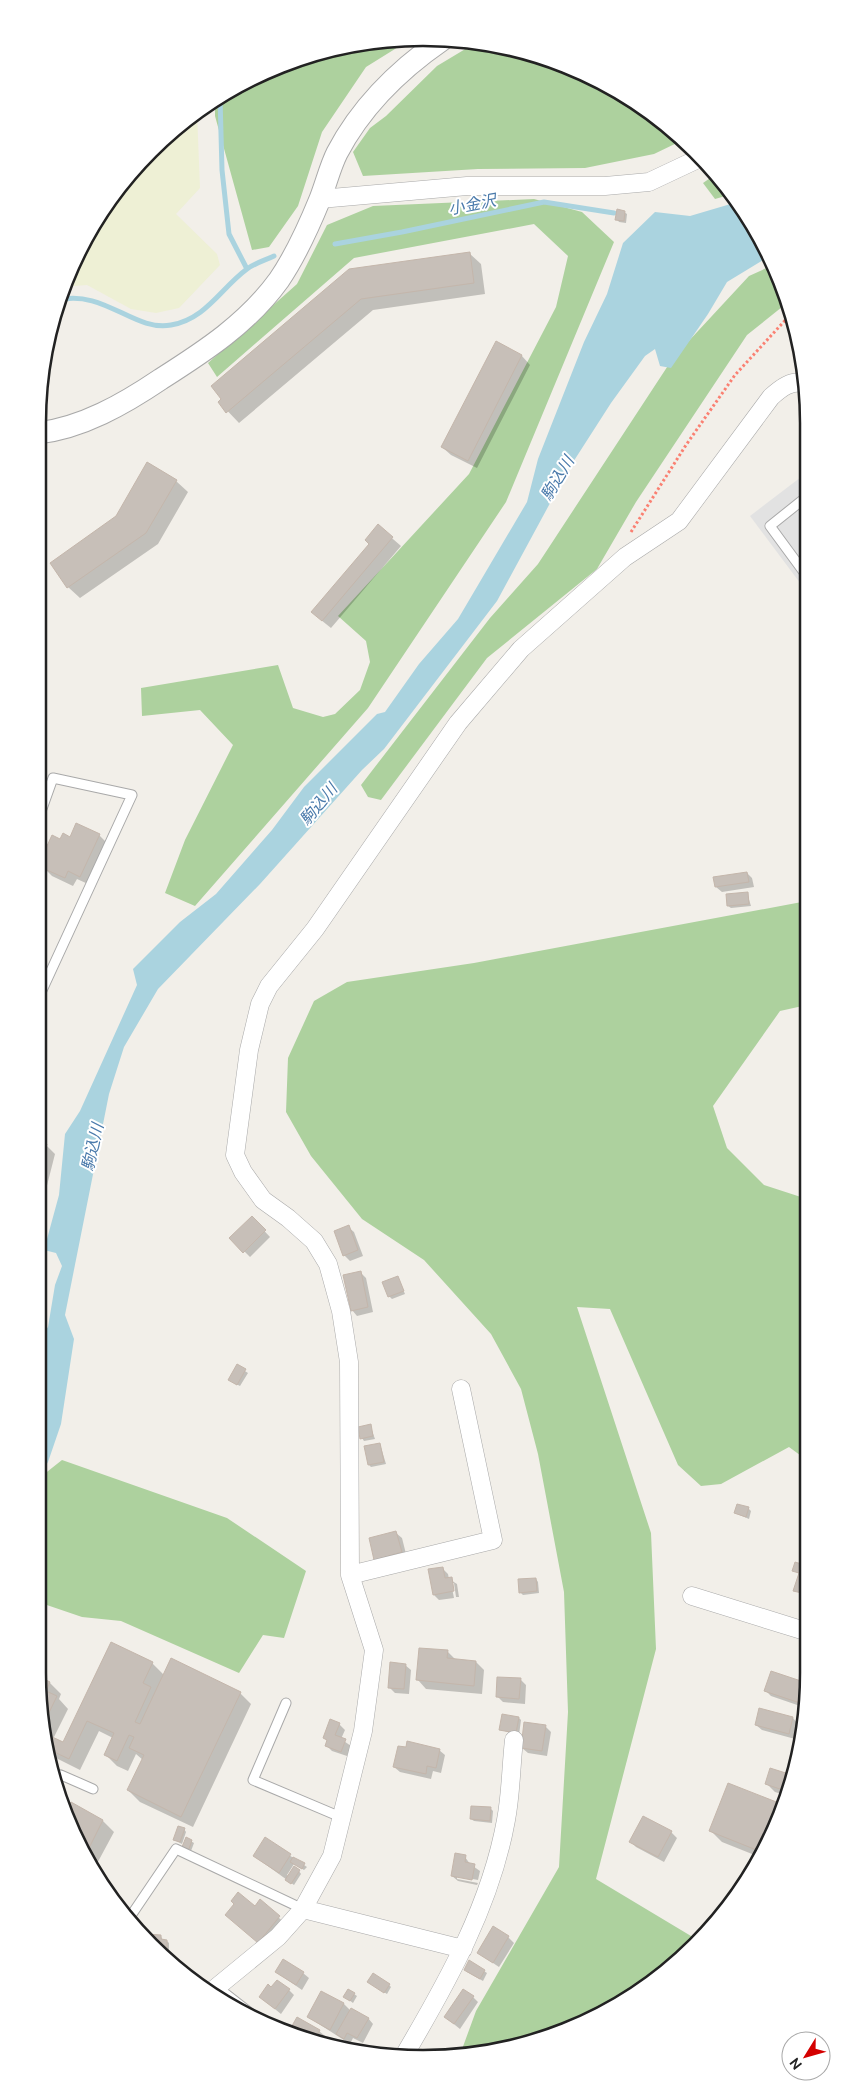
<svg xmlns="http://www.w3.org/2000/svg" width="846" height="2096" viewBox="0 0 846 2096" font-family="Ubuntu,'Noto Sans JP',sans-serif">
<rect width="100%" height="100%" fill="#f2efe9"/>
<!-- farmland -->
<path fill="#eef0d5" d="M197 112 200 188 176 214 217 254 220 265 179 308 156 313 131 309 87 285 63 287 89 231 133 169Z"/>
<!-- forest -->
<path fill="#add19e" d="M397 38 411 39 366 67 322 132 298 206 269 247 252 250 215 116V101L252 77 323 51Z
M477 42 547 58 637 102 681 141 654 154 585 168 478 169 363 176 353 152 370 128 386 116 437 66Z
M716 174 729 195 715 199 703 183Z
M534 199 582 212 614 242 506 502 368 708 195 906 165 893 185 840 233 745 200 710 142 716 141 688 278 665 293 708 323 717 335 714 360 690 370 662 366 641 338 616 469 474 556 307 568 256 534 224 354 258 217 377 208 363 297 284 327 225 373 206Z
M773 265 779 275 787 303 747 335 636 502 597 569 487 658 381 800 368 797 361 785 490 618 538 564 673 358 749 276Z
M807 901V1005L780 1011 713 1106 727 1148 764 1185 807 1199 808 1461 789 1447 721 1484 701 1486 678 1465 610 1309 577 1307 651 1533 656 1649 596 1879 696 1939 637 1994 571 2029 498 2051 461 2052 476 2011 559 1867 568 1712 564 1592 538 1454 521 1389 491 1334 424 1260 362 1219 311 1156 286 1112 288 1058 314 1001 347 982 474 963Z
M62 1460 227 1518 306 1571 284 1638 263 1635 239 1673 121 1621 82 1617 38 1602V1479Z"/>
<!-- parking -->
<path fill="#e2e2e2" d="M805 474 806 591 750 516Z"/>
<!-- water -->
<path fill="#aad3df" d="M734 203 768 257 727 282 708 314 671 368 660 366 655 349 645 356 611 403 568 470 497 601 384 749 362 770 260 884 158 989 124 1047 109 1094 65 1315 74 1339 61 1424 48 1462 38 1478V1341L48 1327 55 1285 62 1266 56 1253 44 1250 59 1195 65 1134 80 1111 137 985 133 969 180 922 216 894 272 830 304 787 377 714 385 712 419 664 458 619 527 502 538 459 584 342 607 294 623 243 655 212 690 216Z"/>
<!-- shadow -->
<path fill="#0003" d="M624 212 627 214 626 223 619 222 617 219Z
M469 253 481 264 485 294 373 310 239 423 219 402 350 270Z
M496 343 522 356 530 365 477 468 451 455 442 447Z
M176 481 188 492 158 544 80 598 68 587 52 563Z
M378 526 401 546 331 628 321 620 371 544Z
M99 835 108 844 88 884 77 879 73 886 52 876 44 868 46 863 43 859 61 840Z
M747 873 752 878 754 887 722 892 716 887Z
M747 893 751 906 731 908 728 906Z
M38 1143 46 1145 55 1154 38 1221Z
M252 1218 270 1237 250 1257 231 1238Z
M348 1227 354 1232 363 1256 350 1261 344 1255Z
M361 1273 366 1278 373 1312 357 1316 352 1310Z
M398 1278 405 1294 392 1299 389 1296Z
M237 1366 248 1373 240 1386 232 1382Z
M370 1425 375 1439 364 1441 362 1438Z
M380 1444 386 1464 371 1467 369 1465Z
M748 1508 751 1511 749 1519 735 1513Z
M396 1533 402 1538 407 1558 381 1565 376 1559Z
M796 1563 808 1567V1581L804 1595 795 1590 800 1574 794 1571Z
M442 1568 448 1574 449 1579 457 1584 459 1597H456L454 1583H451L454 1598 439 1600 434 1595Z
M536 1579 538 1582 539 1593 523 1595 520 1592Z
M111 1643 152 1663 164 1675 240 1693 251 1704 193 1827 140 1802 128 1790 143 1760 136 1754 128 1771 117 1766 106 1755 113 1738 99 1731 80 1770 54 1757 52 1761 38 1678 50 1683 61 1694 59 1699 68 1709 53 1739 63 1744Z
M447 1651 456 1660 476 1662 484 1670 482 1694 426 1689 418 1680Z
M405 1665 411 1670 409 1694 395 1693 389 1687Z
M520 1679 526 1685 525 1704 503 1702 498 1697Z
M807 1684 803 1707 771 1696 765 1690Z
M760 1710 793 1718 798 1724 795 1739 762 1730 756 1725Z
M519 1718 521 1720 519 1735 501 1730Z
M339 1724 345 1730 341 1739 351 1746 347 1756 332 1751 326 1745 328 1741 324 1738Z
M545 1726 551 1732 547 1756 528 1753 522 1748Z
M439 1750 445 1755 441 1773 433 1771 431 1779 400 1772 394 1767Z
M792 1776 788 1796 775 1792 766 1783Z
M71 1804 103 1821 114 1832 93 1871 66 1814Z
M783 1806 757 1856 722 1842 711 1831Z
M491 1809 493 1811 492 1823 474 1821 471 1819Z
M184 1829 186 1832 182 1844 174 1840Z
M671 1832 677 1838 664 1862 636 1847 631 1842Z
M187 1839 194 1843 191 1851 184 1846Z
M265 1839 307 1867 304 1870 294 1864 287 1875 289 1876 299 1871 301 1874 294 1885 254 1856Z
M465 1857 470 1864 480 1871 478 1880 457 1876V1879L478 1883 477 1885 458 1881 452 1876Z
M260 1901 288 1926 267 1950 226 1915 255 1907Z
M147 1936H161L163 1941H167L169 1943V1953H165L147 1938Z
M508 1937 514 1943 499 1967 478 1953Z
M470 1962 487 1973 483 1981 467 1972Z
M276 1972 303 1973 309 1978 302 1990Z
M371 1984 389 1985 391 1987 387 1994Z
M272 1989 289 1990 294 1995 281 2014 260 1997Z
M322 1992 344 2004 351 2011 368 2018 373 2024 363 2043 353 2038 350 2044 308 2017Z
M354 1994 357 1996 353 2003 345 1997Z
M473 1997 478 2002 460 2029 445 2017Z
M291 2031H319L325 2036 321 2043 299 2038Z"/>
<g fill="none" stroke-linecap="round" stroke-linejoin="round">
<!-- stream -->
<path stroke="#aad3df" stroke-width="5" d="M220 97 222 170 229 234 247 269
M335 244 402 232 544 202 614 213
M58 300C104 289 134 332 171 325 206 319 221 288 247 269 255 263 266 260 274 256"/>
</g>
<!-- building -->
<path fill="#c7bfb8" stroke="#c4b6ab" d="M617 209 625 211 624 221 615 220Z
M470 252 474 283 361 299 226 413 218 402 221 399 211 386 349 269Z
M496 341 522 355 468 461 441 447Z
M147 462 177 480 146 533 67 588 50 563 116 516Z
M378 524 393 537 322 621 311 612 369 544 365 540Z
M76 823 100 834 80 877 68 871 65 878 42 868 46 861 41 859 52 835 60 839 63 833 70 837Z
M747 872 749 882 715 887 713 877Z
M748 892 749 904 727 906 726 894Z
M38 1142 47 1144 38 1181Z
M252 1216 266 1230 243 1253 229 1238Z
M349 1225 358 1250 343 1256 334 1231Z
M361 1271 368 1307 351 1311 343 1275Z
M398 1276 404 1291 388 1297 382 1282Z
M237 1364 246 1369 237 1385 228 1380Z
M371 1424 373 1436 360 1439 358 1427Z
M380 1443 384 1462 368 1465 364 1446Z
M737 1504 749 1507 746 1517 734 1513Z
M396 1531 402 1552 374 1560 369 1538Z
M795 1562 808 1566 802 1593 793 1591 799 1573 792 1571Z
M443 1567 445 1578 452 1577 454 1591 433 1595 428 1569Z
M536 1578 537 1591 519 1593 518 1579Z
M111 1642 153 1662 143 1683 151 1687 135 1722 140 1724 171 1658 241 1692 181 1817 127 1790 144 1755 129 1748 134 1737 129 1735 117 1761 104 1755 114 1733 87 1721 69 1759 50 1750 48 1735 63 1742Z
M419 1648 448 1650 447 1658 476 1661 474 1686 416 1680Z
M390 1662 406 1664 404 1689 388 1688Z
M771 1671 807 1683 803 1704 764 1691Z
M38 1676 50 1682 46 1691 57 1696 45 1721Z
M497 1677 521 1678 519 1699 496 1697Z
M759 1708 793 1717 789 1734 755 1725Z
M502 1714 519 1717 516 1733 499 1730Z
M330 1719 340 1723 335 1735 346 1739 341 1752 325 1746 327 1740 323 1738Z
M524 1722 546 1725 542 1751 521 1748Z
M407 1741 440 1749 436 1768 427 1766 426 1774 393 1767 398 1746 406 1747Z
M770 1768 792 1775 789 1792 765 1784Z
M728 1783 784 1805 759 1851 709 1831Z
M71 1802 103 1820 85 1856 65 1813Z
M471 1806 491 1807 490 1821 470 1819Z
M643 1816 672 1831 658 1857 629 1842Z
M178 1826 185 1828 180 1842 173 1840Z
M186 1837 192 1840 189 1849 182 1847Z
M265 1837 291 1854 279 1873 253 1856Z
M455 1853 466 1855 465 1862 475 1864 472 1880 451 1876Z
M293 1857 305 1863 302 1869 290 1862Z
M294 1866 300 1870 291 1884 285 1880Z
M238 1892 255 1906 260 1899 280 1916 258 1943 225 1915 234 1904 231 1901Z
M493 1926 509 1936 493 1963 477 1953Z
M146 1934 161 1935V1939L167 1940V1951H162L146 1937Z
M283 1959 304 1972 296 1985 275 1972Z
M469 1960 485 1970 480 1979 464 1970Z
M373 1973 390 1984 384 1993 367 1982Z
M277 1980 290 1989 275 2009 259 1997 268 1984 271 1987Z
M348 1989 355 1993 350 2001 343 1997Z
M463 1989 474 1996 454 2024 444 2017Z
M321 1991 344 2003 330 2030 307 2017Z
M351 2008 369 2018 357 2038 347 2033 344 2039 336 2034Z
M297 2017 320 2030 314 2042 289 2031Z"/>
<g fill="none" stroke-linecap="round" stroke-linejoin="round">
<defs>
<path id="service" d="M805 498 770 526 806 575
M38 820 53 778 132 795 38 999
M286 1703 253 1780 343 1818
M56 1783 61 1775 93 1789
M128 1920 176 1849 303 1909
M217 1987 258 2019"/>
<path id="minor" d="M320 199 467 186H605L649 182 700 158
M350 1575 493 1540 461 1389
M692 1596 808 1632
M303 1909 463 1949
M212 1991 278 1937 303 1909 332 1856 363 1731 374 1650 350 1575 349 1362 341 1311 328 1264 314 1241 288 1218 263 1200 243 1172 235 1155 249 1050 260 1004 269 986 315 929 458 723 521 649 625 557 679 521 771 397C781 388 791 380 805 383
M405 2054C448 1981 491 1904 506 1820 511 1794 511 1766 514 1740"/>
<path id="tertiary" d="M38 433C82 428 124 404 161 379 205 351 248 323 279 280 296 255 309 226 320 199 326 184 330 167 337 153 361 107 400 69 442 40"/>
</defs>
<!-- service casing -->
<use href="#service" stroke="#a9a9a9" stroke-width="11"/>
<!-- minor casing -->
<use href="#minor" stroke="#a9a9a9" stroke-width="19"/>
<!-- tertiary casing -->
<use href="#tertiary" stroke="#a9a9a9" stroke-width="23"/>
<!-- path -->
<path stroke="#fa8072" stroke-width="3" stroke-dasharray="2.5 2.5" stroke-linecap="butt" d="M631 532 686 445 735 375 790 315"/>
<!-- service -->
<use href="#service" stroke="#fff" stroke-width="9"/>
<!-- minor -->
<use href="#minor" stroke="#fff" stroke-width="18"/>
<!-- tertiary -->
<use href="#tertiary" stroke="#fff" stroke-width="21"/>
</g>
<g text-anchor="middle" stroke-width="4" stroke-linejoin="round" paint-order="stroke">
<!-- water labels -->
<g font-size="16" font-style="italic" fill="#4a7aab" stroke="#fff">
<text transform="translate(472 204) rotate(-11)" y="6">小金沢</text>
<text transform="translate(557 478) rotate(-59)" y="6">駒込川</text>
<text transform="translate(318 804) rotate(-50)" y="6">駒込川</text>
<text transform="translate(92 1147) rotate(-77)" y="6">駒込川</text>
</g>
</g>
<!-- crop -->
<path d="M0 0H846V2096H0ZM423 46H423A377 377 0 0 1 800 423V1673A377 377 0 0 1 423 2050H423A377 377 0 0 1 46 1673V423A377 377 0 0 1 423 46Z" fill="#fff" fill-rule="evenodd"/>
<path fill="none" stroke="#222" stroke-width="2.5" d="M423 46H423A377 377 0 0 1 800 423V1673A377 377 0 0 1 423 2050H423A377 377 0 0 1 46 1673V423A377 377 0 0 1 423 46Z"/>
<!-- north arrow -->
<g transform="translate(806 2056) rotate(233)"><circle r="24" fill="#ffffff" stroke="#a7a7a7"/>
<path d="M0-4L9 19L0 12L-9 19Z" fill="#d40000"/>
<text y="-8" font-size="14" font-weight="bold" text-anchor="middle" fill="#222222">N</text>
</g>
</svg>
